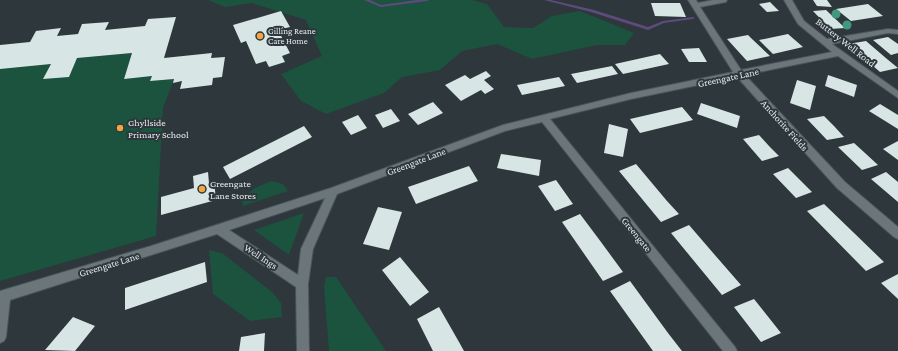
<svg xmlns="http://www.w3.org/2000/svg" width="898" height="351" viewBox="0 0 898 351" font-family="'Crimson Pro',serif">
<rect width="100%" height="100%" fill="#2d373c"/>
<!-- green -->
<path fill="#1b533e" d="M208 0H472L487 4 504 27 533 28 552 16 580 11 634 33 625 45H597L532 59 497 44 462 51 440 70 402 77 384 93 326 114 301 101 281 74 322 56 306 20 252 3 225 7Z
M132 53 124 78 152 76 150 81 174 79 163 108 156 236 0 281V69L51 64 44 79 69 77 77 58Z
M271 181 283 184 288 191 243 206 242 200C250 189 259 186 271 181Z
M304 213 289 255 254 230Z
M209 250 222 253 272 292 281 303 282 317 250 321 213 294Z
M326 277H336L386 351H329L324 287Z"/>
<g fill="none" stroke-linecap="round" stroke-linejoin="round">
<!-- stream -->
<path fill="#5f4a7e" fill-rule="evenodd" d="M364 0H370L381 5 417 0H429L427 1 381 7Z
M544 0H551L594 10 648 27 663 21 693 17 695 18 693 19 664 23 648 30 591 12Z"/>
</g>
<!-- building -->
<path fill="#d7e5e5" d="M813 0H827L832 7 817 6Z
M770 2 779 11 767 12 759 4Z
M651 3H680L686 17 655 16Z
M868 4 883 16 851 21 836 9Z
M826 10 845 28 830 29 813 11Z
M281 11 290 27 278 30 290 53 282 56 285 62 269 67 266 61 256 64 246 41 241 43 233 25Z
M176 17 164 58 212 53 211 58 225 57 222 77 213 78 212 85 180 89 182 81 173 83 174 79 150 81 152 76 124 79 132 53 77 58 69 77 43 79 51 64 0 69V45L30 42 36 31 61 28 57 36 78 34 82 24 109 22 105 30 145 26 148 19Z
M788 34 803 47 773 54 759 40Z
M748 35 752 39 770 56 747 61 727 39Z
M888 37 898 44V53L891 55 873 40Z
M866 41 887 59 898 68 880 72 848 44Z
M699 48 707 62H689L681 49Z
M660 54 669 64 623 74 615 64Z
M612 66 618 74 577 83 571 74Z
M486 71 491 76 484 80 494 89 485 94 481 90 461 101 445 85 465 75 470 79Z
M828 75 857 85 854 97 825 86Z
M559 77 565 86 522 95 517 85Z
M797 80 816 86 810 110 790 103Z
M433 102 443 113 418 125 408 114Z
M701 103 740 116 737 128 697 114Z
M880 104 898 115V129L869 111Z
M682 107 693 120 640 133 630 119Z
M391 109 400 121 383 128 375 115Z
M358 115 367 128 351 135 342 122Z
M824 116 834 126 844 137 827 140 807 119Z
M609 124 628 129 623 157 604 153Z
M304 126 312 137 230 179 223 167Z
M759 135 769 146 779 156 762 161 743 139Z
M898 141V160L883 149Z
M854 143 865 153 878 165 862 170 838 147Z
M501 154 541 160 539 176 497 168Z
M636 164 667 201 679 214 661 222 619 171Z
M469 166 478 181 416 204 408 187Z
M788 168 812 192 796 198 773 174Z
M208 172 209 183 214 181 216 200 161 215V197L194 188 193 176Z
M886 172 898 182V202L871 179Z
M556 180 573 204 555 211 538 186Z
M824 204 853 232 884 262 866 271 807 211Z
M378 207 402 212 389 250 363 244Z
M580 214 601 242 623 272 603 281 562 222Z
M689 225 714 254 741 285 722 295 671 233Z
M400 257 429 292 410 306 382 270Z
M205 262 207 282 125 310V288Z
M898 274V299L881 283Z
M630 281 668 333 682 351H653L610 291Z
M754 299 781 333 761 342 734 307Z
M439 307 459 342 464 351H433L417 319Z
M73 317 95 326 75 351 45 350Z
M265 333 264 351H239L241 337Z"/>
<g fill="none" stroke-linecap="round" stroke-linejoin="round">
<defs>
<path id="minor" d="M688 0H696L698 3 713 0H727L726 2 700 7 741 70 832 52 798 24 784 0H792L804 21 827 39 888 29 898 30V34L888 33 832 44 898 91V98L838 56 745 75 845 182 898 227V239L894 237 837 188 737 77 631 99 550 119 735 347 737 351H723L542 122 505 131 337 194 313 249 308 284 309 351H297L296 287 217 234 10 300 6 337 4 341 0 343V291L151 246 331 188 503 125 631 93 733 72ZM325 198 301 249 298 275 229 230Z"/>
</defs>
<!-- minor casing -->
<use href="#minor" stroke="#4b5358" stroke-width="2"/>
<!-- minor -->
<use href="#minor" fill="#6b767b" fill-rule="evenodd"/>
</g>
<!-- trees -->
<g fill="#42987c">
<circle cx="836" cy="14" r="4.5"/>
<circle cx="847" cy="25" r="4.5"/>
</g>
<!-- markers -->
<g fill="#f4a345" stroke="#2d373c" stroke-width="1.5">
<circle cx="260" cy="36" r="4"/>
<circle cx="120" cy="128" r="4"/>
<circle cx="202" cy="189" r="4"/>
</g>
<g text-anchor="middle" stroke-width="4" stroke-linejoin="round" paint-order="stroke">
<!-- far-poi labels -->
<g font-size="9" fill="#e4eaed" stroke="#2d373c" text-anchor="start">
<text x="268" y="34">Gilling Reane<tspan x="268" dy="10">Care Home</tspan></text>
</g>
<!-- street labels -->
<g font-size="10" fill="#e4eaed" stroke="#2d373c">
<text transform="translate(846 42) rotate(38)" y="4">Buttery Well Road</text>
<text transform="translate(728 77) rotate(-12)" y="4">Greengate Lane</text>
<text transform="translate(785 125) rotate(48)" y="4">Anchorite Fields</text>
<text transform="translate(416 161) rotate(-21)" y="4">Greengate Lane</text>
<text transform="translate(637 234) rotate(51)" y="4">Greengate</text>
<text transform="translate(261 256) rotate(33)" y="4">Well Ings</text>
<text transform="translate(109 264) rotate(-17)" y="4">Greengate Lane</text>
</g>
<!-- poi labels -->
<g font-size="10" fill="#e4eaed" stroke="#2d373c" text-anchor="start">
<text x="128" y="126">Ghyllside<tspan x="128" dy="12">Primary School</tspan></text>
<text x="210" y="187">Greengate<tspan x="210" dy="12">Lane Stores</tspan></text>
</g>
</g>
</svg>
